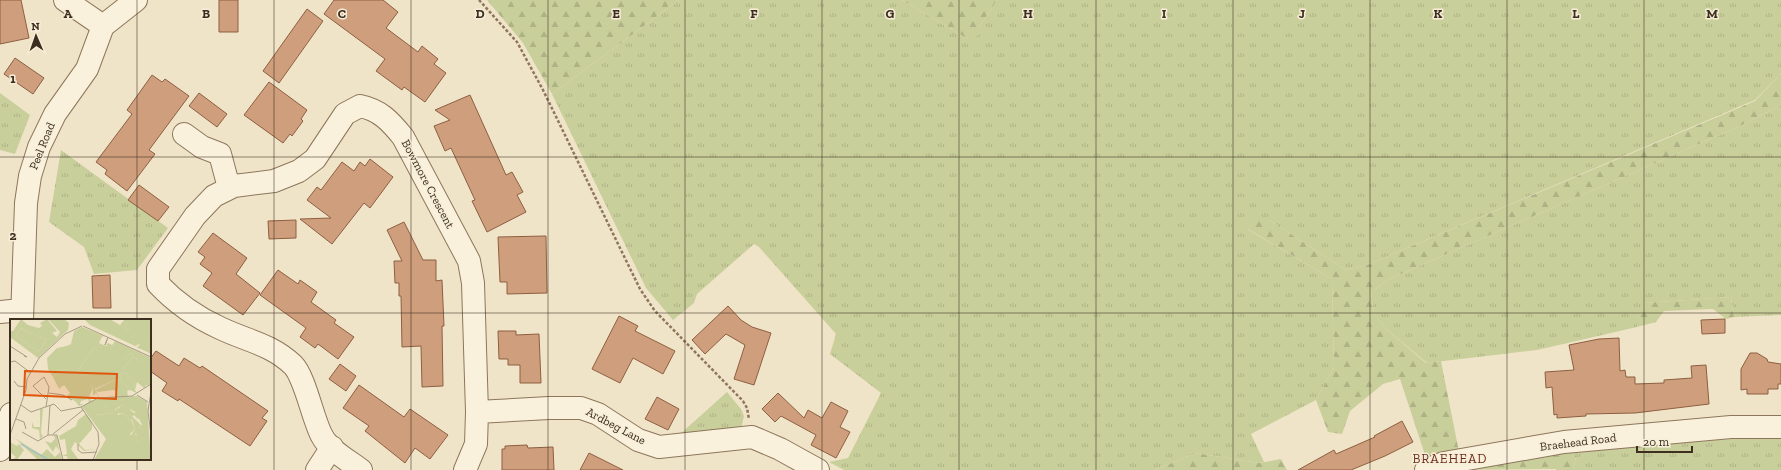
<svg xmlns="http://www.w3.org/2000/svg" width="1781" height="470" viewBox="0 0 1781 470" font-family="'Zilla Slab',serif">
<defs>
<pattern id="grass-tufts" width="24" height="20" patternUnits="userSpaceOnUse"><rect width="24" height="20" fill="#c9cf9b"/><path d="M3 7l-1-3M5 7V3M7 7l1-3M15 17l-1-3M17 17v-4M19 17l1-3" fill="none" stroke="#aeb285"/></pattern>
<pattern id="forest-firs" width="22" height="20" patternUnits="userSpaceOnUse"><rect width="22" height="20" fill="#c9cf9b"/><path d="M5 1l3.5 6h-7zM16 11l3.5 6h-7z" fill="#aeb285"/></pattern>
</defs>
<rect width="100%" height="100%" fill="#f0e4c8"/>
<!-- grass -->
<path fill="url(#grass-tufts)" d="M679 0H902L968 39 980 26 997 0H1781V74L1755 100 1367 265 1346 270 1269 220 1247 229 1332 279 1334 367 1316 400 1251 434 1264 462 1259 463 1196 453 1155 470H844L829 462 848 458 881 393 830 354 836 334 759 247 754 244 697 294 694 303 673 320 646 288 552 94Z
M0 93 30 115 15 154 0 150Z
M1781 105V315L1734 317 1731 297 1644 303 1637 318V327L1537 350 1427 363 1386 329 1374 313 1371 293 1387 280 1740 126Z
M61 150 168 228 137 270 94 274 84 247 49 222Z
M727 392 741 409 744 416 741 429 679 435Z
M1754 437H1781V470H1573L1578 448 1660 445Z"/>
<!-- forest -->
<path fill="url(#forest-firs)" d="M487 0H679L552 94 523 43Z
M902 0H997L980 26V35L968 39Z
M1781 74V105L1740 126 1387 280 1371 293 1374 313 1386 329 1426 363 1441 361 1459 452 1427 461 1400 379 1383 384 1350 411 1342 434 1328 432 1316 400 1334 367 1332 279 1246 228 1251 218 1269 220 1346 270 1367 265 1755 101Z
M1731 297 1734 317 1726 319 1713 309 1664 311 1656 322 1637 327V318L1643 303Z
M1578 448 1573 470H1556V469L1440 470Z
M1196 453 1259 463 1281 459 1287 470H1155Z"/>
<!-- building -->
<path fill="#cf9f7d" stroke="#8d5f41" d="M0 0H21L29 38 0 44Z
M219 0H238V32H219Z
M334 0H383L398 12 386 28 418 52 422 46 438 59 434 64 446 73 425 102 404 87 402 90 376 71 385 59 324 14Z
M307 9 323 21 279 83 263 71Z
M15 58 44 78 33 94 4 74Z
M152 75 162 82 165 79 189 96 149 150 155 154 127 191 105 174 107 170 96 162 132 114 127 110Z
M269 82 307 110 301 119 303 121 292 136 290 134 283 143 244 115Z
M199 93 227 114 217 127 189 106Z
M470 95 506 175 512 172 523 192 517 195 526 212 487 232 472 201 475 200 451 148 445 151 434 126 450 120 435 110Z
M370 159 393 177 370 208 364 203 332 244 300 219 331 218 307 200 317 187 321 190 342 162 354 171 360 162 365 166Z
M139 185 169 207 158 221 128 200Z
M296 220V238L269 239 268 221Z
M404 222 423 260H436V281L442 280 444 326H442L443 386 422 387 421 346 402 347 401 296H399V283H395L394 261H402L387 230Z
M213 233 247 258 236 274 260 293 243 315 203 286 212 273 200 264 205 257 198 252Z
M546 236 547 293 507 294V282H500L498 237Z
M278 270 298 284 300 280 317 292 311 302 336 320 334 323 354 337 338 359 318 344 315 348 300 337 306 328 260 295Z
M110 275 111 308H93L92 276Z
M728 306 741 320 752 327 771 333 754 385 734 379 745 345 726 334 705 354 692 340Z
M619 316 638 326 635 331 675 351 663 374 633 358 620 383 592 369Z
M1725 319V333L1702 334 1701 320Z
M498 331H516V335L539 334 541 383H520V365H508V359H499Z
M1619 338 1620 371 1625 370 1626 377H1635V384L1664 383V380L1692 378 1691 366 1706 365 1709 404 1635 413 1586 414V416L1557 418V414L1554 415 1552 387 1546 388 1545 372 1574 370 1569 345 1599 339Z
M156 351 179 366 184 358 200 368 202 366 268 411 262 418 267 421 250 446 179 399 178 401 162 391 167 383 150 371V359Z
M1750 353H1757L1767 359 1768 362 1781 364V384H1778V389H1768V394H1747V389L1741 390V369Z
M340 364 356 376 346 391 329 379Z
M359 385 404 417 410 409 448 435 430 459 415 448 405 463 365 431 369 426 343 408Z
M778 393 804 418 808 410 822 418 831 402 848 411 840 427 850 432 836 458 811 445 816 435 781 416 775 422 762 409Z
M657 397 679 409 668 430 645 419Z
M1402 421 1413 442 1385 456 1351 470H1298L1334 450 1336 454 1375 437 1374 436Z
M527 445 528 448 553 447 554 470H502V449H505V446Z
M589 453 623 470H580Z"/>
<g fill="none" stroke-linecap="round" stroke-linejoin="round">
<defs>
<path id="minor" d="M65 0 103 26
M184 134 202 147 220 154 229 188
M0 312 21 310
M22 320 26 203 30 176 39 147 55 114 87 69 103 26 136 0
M477 412 549 408H581L598 414 638 440 659 447 752 437 780 449 818 470
M0 450 11 414
M317 470 332 447
M361 470C348 460 329 450 322 436 313 420 305 377 293 365 271 344 247 341 220 328 198 318 175 302 158 284V269L195 216 214 196 234 186 274 181 299 171 315 159 345 114 360 106C380 110 390 121 403 137L469 261 473 283 477 412 476 444 465 470
M1426 470 1444 463 1564 442 1731 427H1781"/>
</defs>
<!-- minor casing -->
<use href="#minor" stroke="#8d765c" stroke-width="24"/>
<!-- path -->
<path stroke="#8d765c" stroke-width="2.5" stroke-dasharray="3 2" stroke-linecap="butt" d="M479 0 517 42 543 90 640 289 655 311 743 401 747 408 749 419"/>
<!-- minor -->
<use href="#minor" stroke="#faf1dc" stroke-width="22"/>
</g>
<!-- grid -->
<path fill="none" stroke="#3d2e20" stroke-width="1" stroke-opacity="0.55" d="M137 0V320M274 0V470M411 0V470M548 0V470M685 0V470M822 0V470M959 0V470M1096 0V470M1233 0V470M1370 0V470M1507 0V470M1644 0V470M0 157H1781M0 313H1781M137 459V470"/>
<g text-anchor="middle" stroke-width="3" stroke-linejoin="round" paint-order="stroke">
<!-- street labels -->
<g font-size="12" fill="#3d2e20" stroke="#f7eed8">
<text transform="translate(42 146) rotate(-68)" y="4">Peel Road</text>
<text transform="translate(428 184) rotate(62)" y="4">Bowmore Crescent</text>
<text transform="translate(616 426) rotate(28)" y="4">Ardbeg Lane</text>
<text transform="translate(1578 442) rotate(-7)" y="4">Braehead Road</text>
</g>
<!-- neighbourhood labels -->
<g font-size="13" letter-spacing="1" fill="#6b2e1e" stroke="#f7eed8">
<text x="1450" y="463">BRAEHEAD</text>
</g>
</g>
<!-- overview -->
<g transform="translate(10 319)">
<rect width="141" height="141" fill="#f0e4c8"/>
<path d="M100 0 128 18 115 8 119 0H140L141 35 129 29 140 20 125 27 80 6 75 1ZM72 8 94 17 92 18 88 15 58 28 52 29 61 25 64 12ZM11 9 36 21 30 31 27 32 9 19 6 16ZM105 22 141 39V65L134 67 113 49 123 38 130 43 121 34 115 40 111 49 112 52 105 61 84 69 79 66 83 69 79 78 66 83 57 77 60 74 54 66 49 70 43 58 55 50 65 56 84 29 97 37ZM114 53 125 62 124 70 110 59ZM108 60 118 69 116 77H107V72L103 71 88 73 85 71ZM127 77 137 83 141 141H84L96 120 81 100 86 96 104 94V89L99 90 94 85 95 78ZM112 86 131 96 128 98 132 105 129 109 132 110 126 115 129 122 125 125 120 115 125 110 123 105 113 94 108 96 105 90ZM0 123 7 127 9 125 14 131 7 141H2L6 138 0 133Z" fill="#c9cf9b" fill-rule="evenodd"/>
<path d="M11 0 18 6 29 9 32 7 30 4 37 0 47 12 42 14 47 18 50 13 38 0H54L59 4 58 11 28 39 0 18V12H3ZM11 9 36 21 30 31 27 32 9 19 6 16ZM100 0 110 6 115 0H119L115 8 133 21 141 19 130 30 125 27 128 28 132 21ZM74 13 88 15 92 18 89 24 96 27 98 24 102 26 105 22 97 38 84 29 65 56 55 50 43 58 38 50 37 39 47 29 63 26 64 19ZM121 34 132 45 123 38 113 49 136 67 134 69 127 63 125 71 127 74 120 71 117 72 118 77H107H116V73L118 69 108 60 85 70 89 78 86 74 83 77V69L79 66 84 69 105 61 112 52 108 49 109 46ZM114 53 125 62 124 69 110 59ZM76 78H80L81 82 95 78 96 88H104V94L86 96 97 104 86 97 81 100 72 88 79 83 78 80 71 82 70 85H74L69 87 66 83ZM110 86 120 88 119 90 124 94 129 92 131 95 128 100 132 105 124 96 121 99 123 105 113 94 105 95 107 87 109 90ZM30 90H33L31 114 33 117 30 120 29 111 22 109V103L24 108H30ZM76 95 82 103V110L69 125 75 131 87 130 74 132 65 123 61 130 69 141H58L57 137H52L57 135 55 120 50 121 49 117 66 107 68 101ZM44 116 47 117 49 132 46 127 43 133 35 122 41 124 45 120ZM5 119 31 136 37 130 45 138 50 133 52 141H28Z" fill="#c9cf9b" fill-rule="evenodd"/>
<path d="M118 93 131 106 129 109 135 110 134 113 125 115 130 120 124 128 118 121 125 110 122 100 117 97Z" fill="#c9cf9b"/>
<path fill="none" stroke="#a9c4bc" stroke-width="2" d="M11 125 39 141"/>
<path fill="none" stroke="#a89b85" stroke-width="1" d="M73 7 141 38M97 21 95 26 98 18M0 27 17 38 14 37M0 43 5 42 21 54M4 62 8 67 16 68M141 72 138 92 141 116M39 74 53 76 62 81M127 76 138 83M11 86 21 93 44 85 51 92 71 88 88 79 122 77 141 65M36 88 39 68 34 58 23 67 36 80M71 88 88 113 89 125 83 141M6 100 14 103 16 110M12 113 28 122 38 116H47L53 141M43 115 73 91M0 116 16 71 17 60 29 39 55 15 72 7M38 116 40 86M68 125V131L72 134 87 133"/>
<path fill="#df570d" fill-opacity="0.15" stroke="#df570d" stroke-width="2" d="M15 52 107 55 106 80 14 76Z"/>
<rect width="141" height="141" fill="none" stroke="#3d2e20" stroke-width="2"/>
</g>
<g font-size="13" text-anchor="middle" font-weight="bold" fill="#3d2e20" stroke="#f7eed8" stroke-width="3" stroke-linejoin="round" paint-order="stroke">
<text x="68" y="18">A</text>
<text x="206" y="18">B</text>
<text x="342" y="18">C</text>
<text x="480" y="18">D</text>
<text x="616" y="18">E</text>
<text x="754" y="18">F</text>
<text x="890" y="18">G</text>
<text x="1028" y="18">H</text>
<text x="1164" y="18">I</text>
<text x="1302" y="18">J</text>
<text x="1438" y="18">K</text>
<text x="1576" y="18">L</text>
<text x="1712" y="18">M</text>
<text x="13" y="83">1</text>
<text x="13" y="240">2</text>
</g>
<!-- north arrow -->
<g transform="translate(36 36) rotate(358)" stroke="#f7eed8" stroke-width="3" paint-order="stroke">
<path d="M0-3L7 15L0 10L-7 15Z" fill="#3d2e20"/>
<text y="-6" font-size="11" font-weight="bold" text-anchor="middle" fill="#3d2e20">N</text>
</g>
<!-- scale -->
<path d="M1637 446v6h55v-6" fill="none" stroke="#3d2e20" stroke-width="2"/>
<text x="1643" y="446" font-size="12" fill="#3d2e20" stroke="#f7eed8" stroke-width="3" paint-order="stroke">20 m</text>
</svg>
